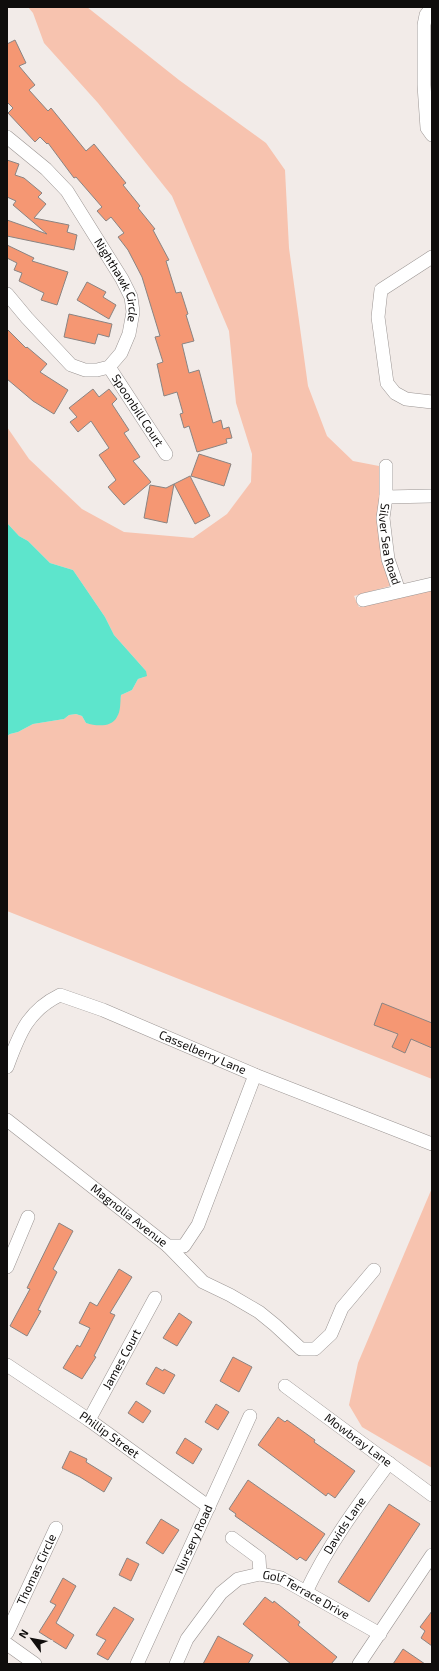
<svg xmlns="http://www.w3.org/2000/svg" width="439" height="1671" viewBox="0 0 439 1671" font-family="'Exo 2',sans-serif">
<rect width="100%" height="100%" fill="#f2ebe8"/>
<!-- green -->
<path fill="#f7c3af" d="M28 7H87L179 80 266 143 285 170 289 248 308 386 327 436 353 461 379 466 382 559 390 586 354 596 359 607 432 590V1079L7 911V736L10 734 18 732 33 724 64 719 69 715 76 714 82 716 86 723 91 724 117 717 121 695 132 690 138 679 144 677 146 671 114 635 105 617 73 570 50 563 28 541 19 536 7 523V427L29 459 82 509 124 532 193 538 227 514 251 482 252 454 236 403 229 331 172 196 98 103 44 43 33 13Z
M432 1188V1468L362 1427 349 1405 358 1363Z"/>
<!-- water -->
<path fill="#5de5cc" d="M7 523 19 536 28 541 50 563 73 570 105 617 114 635 146 671 147 676 138 679 132 690 121 695C120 702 121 711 117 717 111 728 96 726 86 723L82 716 76 714 69 715 64 719 33 724 18 732 10 734 7 736Z"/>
<!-- building -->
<path fill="#f59773" stroke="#8a8482" d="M15 40 26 63 19 66 35 85 29 90 48 111 51 108 86 151 94 144 126 183 123 185 140 206 138 208 155 229 153 230 169 260 166 261 176 293 181 292 188 314 186 315 194 341 182 344 189 373 199 370 213 423 221 420 223 429 229 427 232 438 226 439 227 443 197 452 189 426 184 428 180 414 183 413 177 392 164 396 157 364 163 362 155 337 160 336 142 277 128 250 118 237 124 233 111 217 106 221 97 211 102 207 76 177 74 178 48 143 47 144 40 137 35 142 8 113 13 108 7 102V44Z
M7 160 19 164 15 175 24 178 42 193 38 197 46 204 34 218 69 225 67 232 77 235 74 250 7 236V220L47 234 13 205 16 201 7 197Z
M7 245 34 258 32 261 68 272 57 305 41 300 44 293 19 281 22 273 14 270 17 263 7 258Z
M87 282 106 292 103 297 116 305 109 319 77 300Z
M69 314 112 324 109 337 98 334 95 344 64 337Z
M7 329 26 348 27 347 47 364 40 372 68 390 54 414 33 401 7 379Z
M93 389 99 397 109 389 117 399 112 404 129 430 124 433 140 457 133 461 151 482 124 505 108 487 116 480 99 455 109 448 91 421 78 432 70 422 77 417 69 408Z
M199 454 231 464 224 486 191 476Z
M190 476 210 516 195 524 174 484 167 523 144 518 150 485 166 488Z
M382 1003 432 1023V1048L411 1039 405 1053 392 1047 398 1034 374 1025Z
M59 1223 73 1231 53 1269 57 1272 38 1310 41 1311 27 1336 10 1326 30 1289 27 1288Z
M119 1269 132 1277 110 1313 115 1315 94 1356 96 1357 82 1379 63 1368 77 1345 80 1347 90 1328 79 1323 90 1302 97 1306Z
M179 1313 192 1322 177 1346 163 1338Z
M233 1357 252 1367 239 1392 220 1381Z
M156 1367 163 1371 164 1369 175 1375 164 1394 146 1384Z
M136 1401 151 1411 143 1423 128 1413Z
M216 1404 229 1412 218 1430 205 1422Z
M278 1417 285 1422 287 1420 315 1440 314 1442 355 1471 335 1498 328 1493 326 1496 258 1445Z
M185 1438 202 1449 193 1464 176 1453Z
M70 1451 87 1459 86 1462 112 1478 104 1492 80 1477 62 1468Z
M248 1480 325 1534 306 1561 300 1557 297 1560 235 1516 236 1514 229 1509Z
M389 1504 420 1524 369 1602 338 1582Z
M161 1519 179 1530 163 1554 146 1543Z
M127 1558 139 1564 131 1581 119 1575Z
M63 1578 76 1586 56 1623 74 1635 66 1649 39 1632 56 1605 50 1602Z
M265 1597 273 1603 274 1601 300 1622 298 1625 337 1657 331 1664H291L243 1624Z
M114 1607 134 1619 108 1660 97 1654 106 1640 96 1635Z
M432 1611V1646L421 1638 425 1631 420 1627Z
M218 1636 253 1655 248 1664H203Z
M403 1649 425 1664H393Z"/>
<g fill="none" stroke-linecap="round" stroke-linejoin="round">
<defs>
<g id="minor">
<path d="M432 7 426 15 424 25V85L427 128 432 135"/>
<path id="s1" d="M7 137 46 169 67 191 122 279 131 297 133 312 129 334 121 353 109 367 97 370H85L71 365 27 318 7 294"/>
<path d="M432 257 381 290 378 317 387 383 395 393 406 399 432 402"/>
<path id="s2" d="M109 367 166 454"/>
<path id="s3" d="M386 466V497L383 518 388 559 399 591"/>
<path d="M386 497 432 496"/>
<path d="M363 600 432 584"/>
<path id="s4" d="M7 1067C19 1035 27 1011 60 995L103 1010 255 1075 432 1144"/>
<path id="s5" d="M7 1120 168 1246H184L198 1225 255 1075"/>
<path d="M168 1246 203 1282 230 1295 259 1312 275 1325 301 1349H315L331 1334 342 1308 374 1270"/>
<path d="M7 1267 28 1217"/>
<path id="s6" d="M7 1365 89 1420 209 1507"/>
<path id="s7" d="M285 1386 432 1495"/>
<path id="s8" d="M89 1420 155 1298"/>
<path d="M232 1538 259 1558 260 1574"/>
<path id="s9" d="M306 1592C328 1545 358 1505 389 1463"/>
<path id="s10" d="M7 1633 56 1528"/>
<path d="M7 1644 35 1664"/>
<path id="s11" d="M137 1664 250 1416"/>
<path id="s12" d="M176 1664 187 1639 221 1593 238 1579 260 1574 281 1578 380 1634"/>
<path d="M359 1664 432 1555"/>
</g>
</defs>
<!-- minor casing -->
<use href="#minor" stroke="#9b9593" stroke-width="14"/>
<!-- minor -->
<use href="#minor" stroke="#fff" stroke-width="13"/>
</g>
<g text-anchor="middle" stroke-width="3.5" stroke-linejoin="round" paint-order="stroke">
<!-- street labels -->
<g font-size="12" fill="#0f0d0c" stroke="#f2ebe8">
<text dy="4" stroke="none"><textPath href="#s1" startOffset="184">Nighthawk Circle</textPath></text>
<text dy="4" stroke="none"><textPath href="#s2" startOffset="52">Spoonbill Court</textPath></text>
<text dy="4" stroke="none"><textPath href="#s3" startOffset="79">Silver Sea Road</textPath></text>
<text dy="4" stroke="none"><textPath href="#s4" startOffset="246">Casselberry Lane</textPath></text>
<text dy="4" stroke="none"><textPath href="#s5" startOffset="155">Magnolia Avenue</textPath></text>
<text dy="4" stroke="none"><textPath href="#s8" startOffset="69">James Court</textPath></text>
<text dy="4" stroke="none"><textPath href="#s6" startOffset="124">Phillip Street</textPath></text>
<text dy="4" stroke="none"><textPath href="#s7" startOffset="91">Mowbray Lane</textPath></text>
<text dy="4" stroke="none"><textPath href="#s9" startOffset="77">Davids Lane</textPath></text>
<text dy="4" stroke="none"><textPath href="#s11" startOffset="137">Nursery Road</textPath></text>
<text dy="4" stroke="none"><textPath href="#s10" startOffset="70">Thomas Circle</textPath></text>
<text dy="4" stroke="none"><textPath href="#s12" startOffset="180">Golf Terrace Drive</textPath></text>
</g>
</g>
<!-- border -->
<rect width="439" height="1671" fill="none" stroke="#0f0d0c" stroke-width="16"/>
<!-- north arrow -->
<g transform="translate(32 1639) rotate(302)" stroke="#f2ebe8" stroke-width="3" paint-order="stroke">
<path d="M0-3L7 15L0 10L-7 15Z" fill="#0f0d0c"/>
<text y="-6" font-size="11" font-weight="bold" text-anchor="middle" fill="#0f0d0c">N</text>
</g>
</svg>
